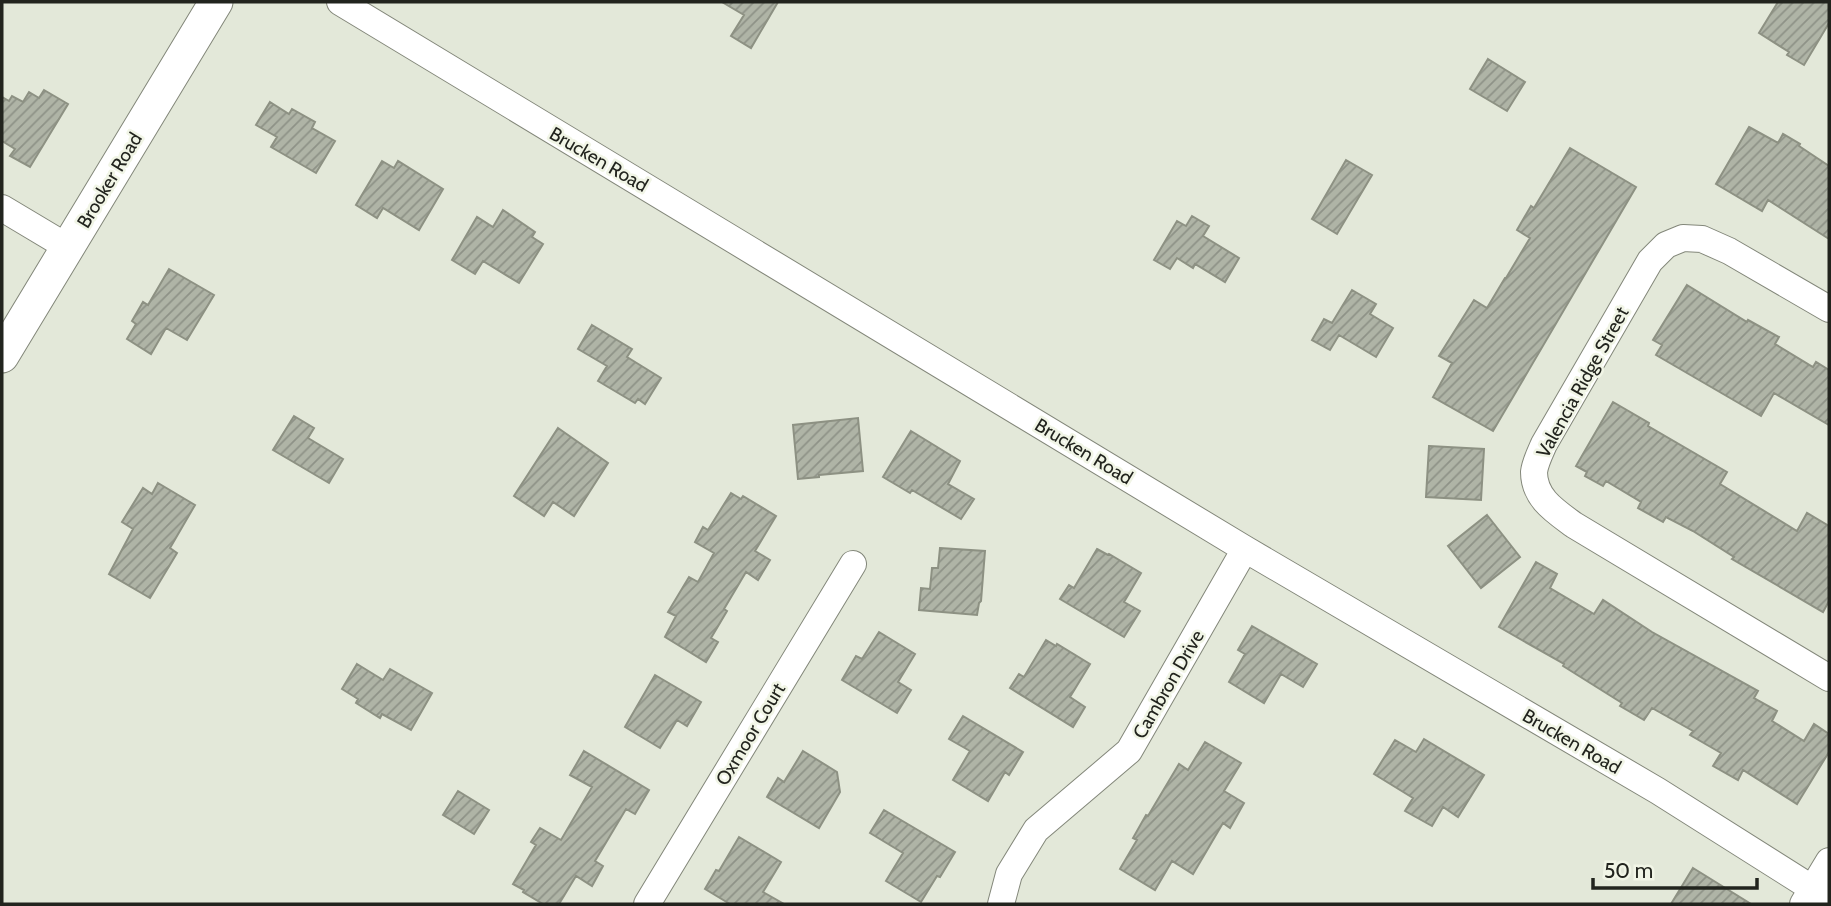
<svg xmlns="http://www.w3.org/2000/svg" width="1831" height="906" viewBox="0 0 1831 906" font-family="Cabin,sans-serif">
<defs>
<pattern id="building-hatch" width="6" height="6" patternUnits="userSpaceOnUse" patternTransform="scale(1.75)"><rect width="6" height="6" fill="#afb4a6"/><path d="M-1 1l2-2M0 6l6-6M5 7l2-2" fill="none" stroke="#8e9287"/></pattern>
</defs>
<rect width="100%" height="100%" fill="#e3e8d9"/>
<!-- building -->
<path fill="url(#building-hatch)" stroke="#8d9183" stroke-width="2" d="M722 2H778L751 48 731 36 744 15Z
M1778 2H1829V23L1804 65 1787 55 1789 52 1759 33Z
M1488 59 1525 82 1507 111 1470 89Z
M44 90 68 104 30 167 10 156 15 149 2 141V97L9 101 12 96 23 102 29 92 39 98Z
M270 102 289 114 292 109 315 122 312 128 335 141 316 173 271 147 277 137 256 125Z
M1749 127 1778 143 1783 134 1800 144 1799 146 1829 166V239L1768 200 1762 211 1716 184Z
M1570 148 1636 187 1493 431 1433 397 1452 363 1439 356 1474 300 1487 308 1505 278H1506L1530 238 1517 230 1531 206 1534 208Z
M1346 160 1372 175 1337 234 1312 219Z
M382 161 394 168 398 161 443 189 419 230 383 208 377 218 356 205Z
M503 210 535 232 532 237 543 244 519 283 483 261 475 274 452 260 477 217 493 227Z
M1192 216 1209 226 1203 236 1239 258 1225 282 1195 264 1193 268 1177 258 1170 269 1154 260 1177 221 1186 226Z
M169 269 214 295 187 340 166 328 151 354 127 339 136 324 132 321 143 302 148 305Z
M1687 285 1747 322 1748 320 1779 337 1775 344 1813 367 1816 362 1829 370V425L1774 393 1761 416 1656 355 1662 345 1653 340Z
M1352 290 1376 304 1370 314 1393 328 1376 357 1339 335 1330 350 1312 340 1324 319 1332 323Z
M592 325 632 349 627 357 661 378 645 404 638 399 635 403 598 381 607 366 578 349Z
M1613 402 1649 423 1648 426 1727 472 1720 484 1797 531 1807 513 1829 526V601L1823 612 1732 559 1734 557 1693 531 1666 517 1663 522 1638 508 1641 502 1606 481 1603 486 1585 476 1587 472 1576 466Z
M294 416 314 428 308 438 343 459 329 483 273 450Z
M858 418 863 471 819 475V477L798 479 793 425Z
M558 428 608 463 574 516 553 502 544 516 514 496Z
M911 431 960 461 948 484 974 499 961 519 912 490 910 493 883 477Z
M1429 446 1484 449 1481 500 1426 497Z
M158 483 195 505 170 548 177 553 150 598 109 574 133 529 122 522 143 488 152 494Z
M731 493 741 499 743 496 776 516 755 551 770 560 758 580 746 572 724 609 727 611 711 638 718 642 706 662 665 637 676 616 668 612 689 577 698 582 714 553 695 542 703 527 708 530Z
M1487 515 1520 557 1481 588 1448 546Z
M940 548 985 551 981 601 979 603 977 615 919 610 921 588 930 589 932 568H938Z
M1097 549 1108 555 1109 554 1141 573 1124 602 1140 611 1124 637 1060 599 1069 585 1074 588Z
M1536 562 1557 574 1550 588 1594 614 1603 600 1652 632 1758 691 1754 698 1777 711 1772 721 1804 741 1814 724 1829 734V752L1797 804 1743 770 1738 780 1713 766 1721 753 1690 735 1693 731 1652 708 1644 720 1620 706 1622 703 1563 666 1564 664 1499 627Z
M1252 626 1317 664 1303 687 1281 674 1264 703 1229 682 1245 654 1238 650Z
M879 632 915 654 898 682 911 690 897 713 842 680 856 656 862 659Z
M1046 640 1056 646 1057 644 1090 664 1070 697 1085 707 1073 727 1010 688 1019 674 1024 677Z
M357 664 383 680 390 669 432 693 411 730 382 714 380 718 356 703 358 699 342 689Z
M655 675 701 702 687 726 677 720 660 748 625 727Z
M963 716 1023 752 1009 775 1005 772 988 801 953 780 970 751 949 739Z
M1424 739 1484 775 1458 817 1443 807 1432 826 1405 811 1413 798 1374 774 1395 740 1416 752Z
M1205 742 1241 763 1224 791 1244 803 1230 828 1223 823 1193 874 1172 861 1155 890 1120 869 1137 840 1133 838 1146 815 1148 816 1179 764 1188 770Z
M584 751 649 790 635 814 626 809 595 861 603 866 592 886 576 876 559 904H543L523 892 524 890 513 884 536 845 531 842 540 828 561 840 592 787 570 775Z
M803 751 837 772 840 792 819 828 767 797 778 778 784 782Z
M458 791 489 810 474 834 443 815Z
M884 810 955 852 940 877 937 876 921 902 886 881 903 853 870 833Z
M739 837 781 862 763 892 784 904H730L705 889 716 870 719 871Z
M1693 868 1751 904H1671Z"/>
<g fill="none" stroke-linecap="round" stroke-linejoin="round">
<defs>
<path id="minor" d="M340 2 1245 549 1658 791 1829 899
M2 208 69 248
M1829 309 1729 251 1702 239 1683 238 1666 245 1650 261 1544 444C1540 453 1535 463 1534 472 1534 498 1555 511 1574 525L1829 678
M647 904 853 564
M1001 904 1009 874 1036 830 1129 751 1245 549
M1803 904 1829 861"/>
<path id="tertiary" d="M2 356 216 2"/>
</defs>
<!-- minor casing -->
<use href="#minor" stroke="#83877a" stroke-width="28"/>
<!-- tertiary casing -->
<use href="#tertiary" stroke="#83877a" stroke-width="35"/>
<!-- minor -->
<use href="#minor" stroke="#fff" stroke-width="26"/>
<!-- tertiary -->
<use href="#tertiary" stroke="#fff" stroke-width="33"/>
</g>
<g text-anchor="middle" stroke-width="5" stroke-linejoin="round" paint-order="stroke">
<!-- street labels -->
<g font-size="19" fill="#22241e" stroke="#f1f5e6">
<text transform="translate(599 159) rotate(30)" y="7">Brucken Road</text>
<text transform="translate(109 180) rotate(-59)" y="7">Brooker Road</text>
<text transform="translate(1582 382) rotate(-61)" y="7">Valencia Ridge Street</text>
<text transform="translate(1084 451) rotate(31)" y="7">Brucken Road</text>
<text transform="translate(1168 684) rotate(-60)" y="7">Cambron Drive</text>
<text transform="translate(750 734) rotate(-59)" y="7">Oxmoor Court</text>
<text transform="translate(1572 741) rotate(30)" y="7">Brucken Road</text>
</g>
</g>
<!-- border -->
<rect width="1831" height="906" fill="none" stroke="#22241e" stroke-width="7"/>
<!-- scale -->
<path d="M1593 878v10h164v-10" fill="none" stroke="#22241e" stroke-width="3.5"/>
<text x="1604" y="878" font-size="21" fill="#22241e" stroke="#f1f5e6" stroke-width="5" paint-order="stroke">50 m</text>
</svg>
